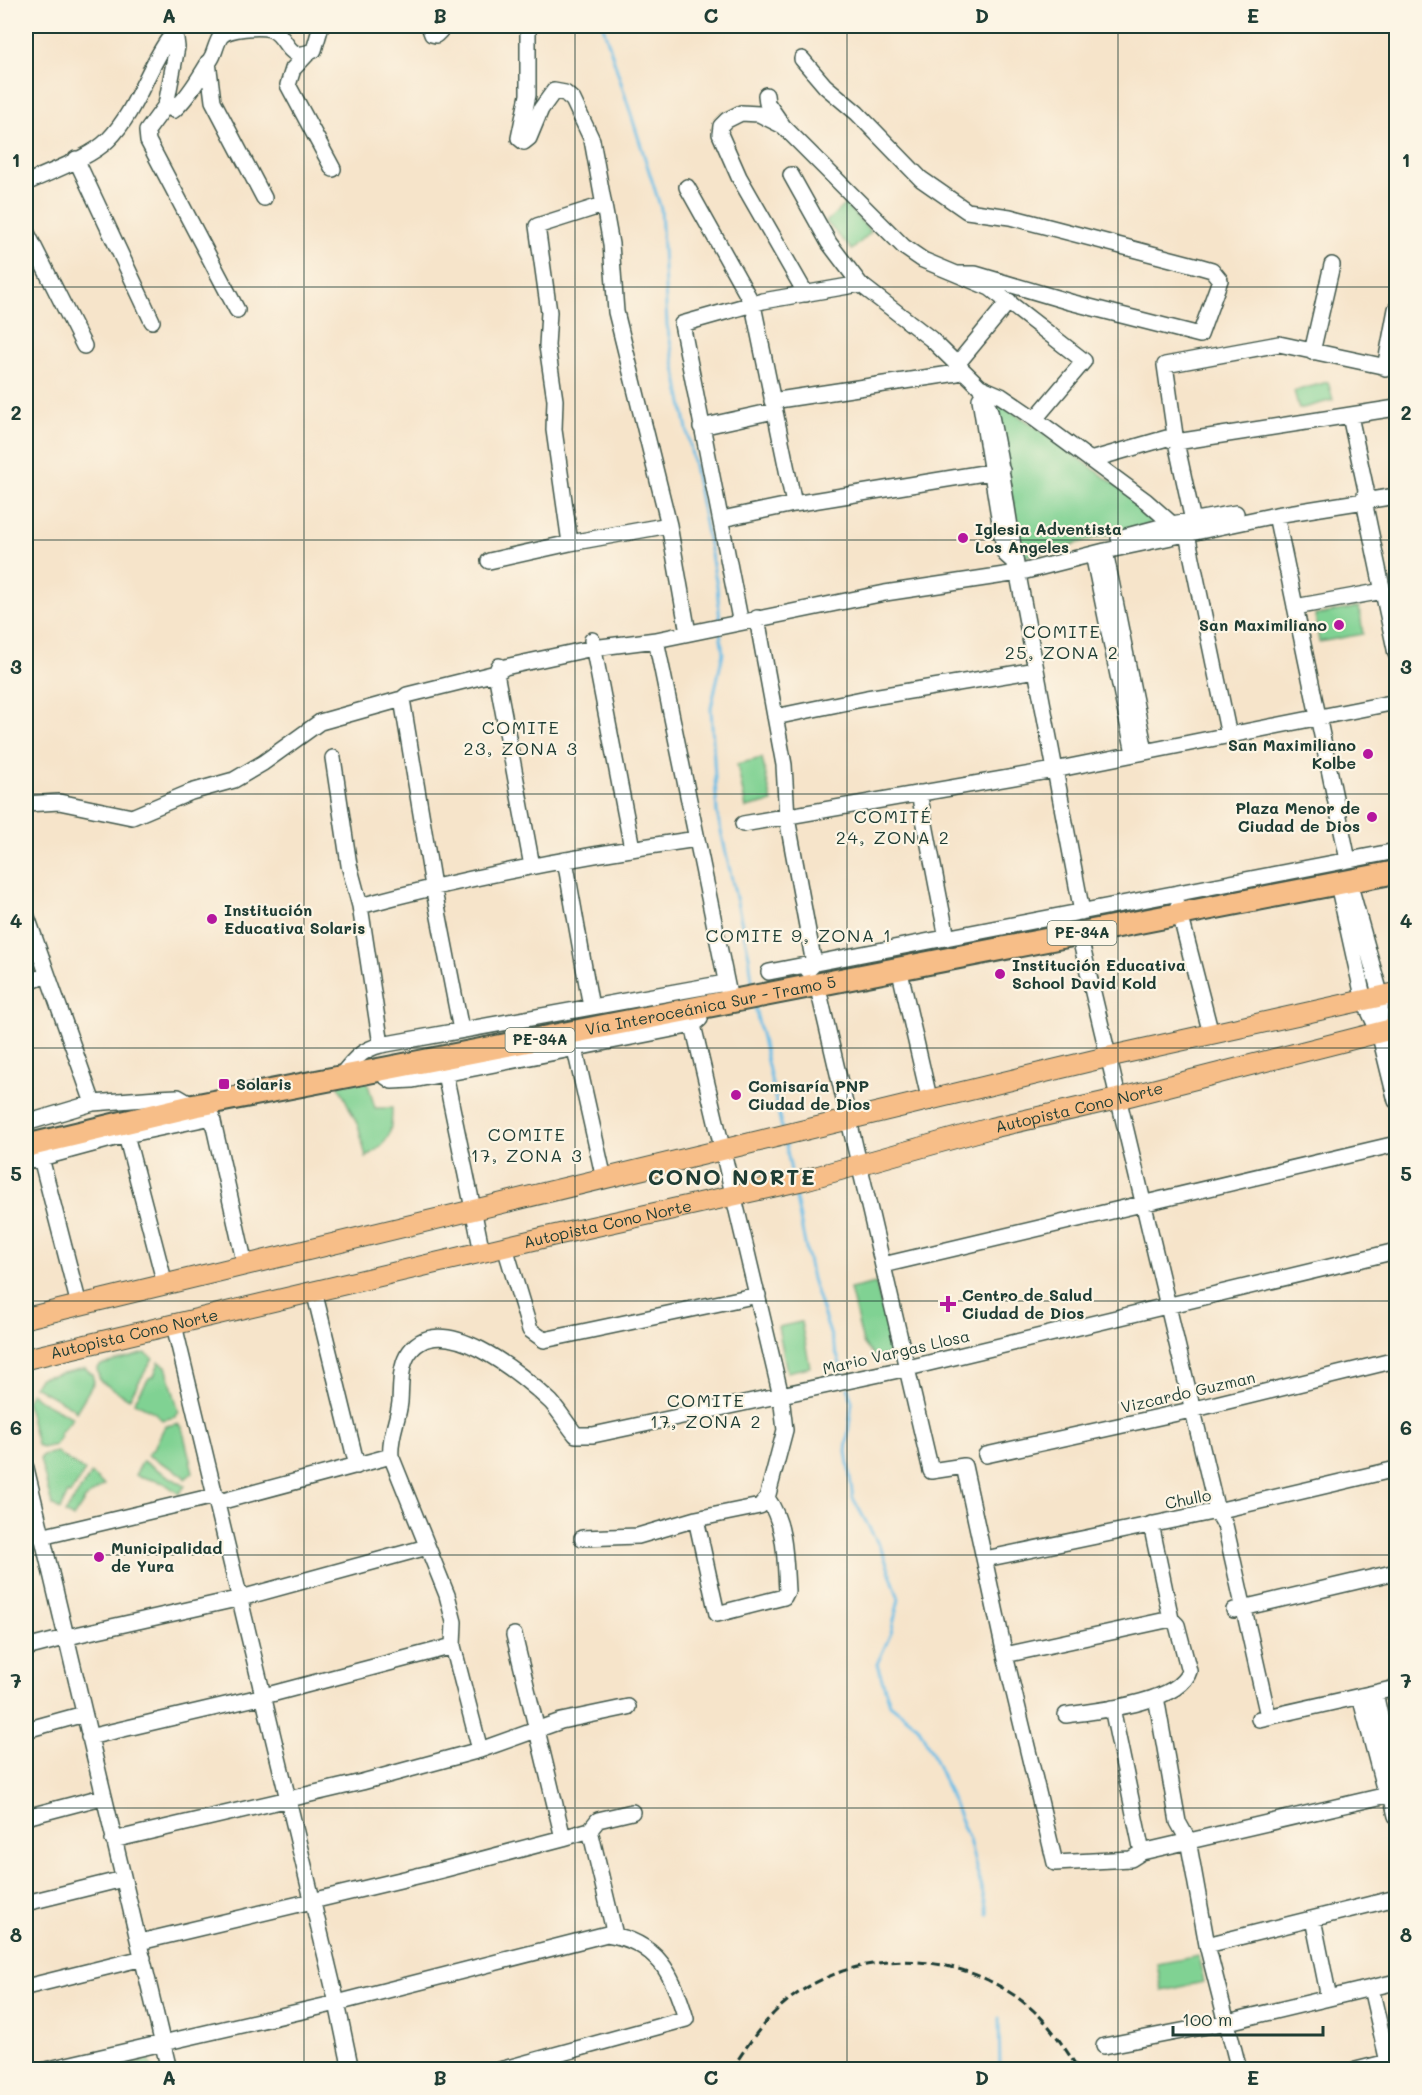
<svg xmlns="http://www.w3.org/2000/svg" width="1422" height="2095" viewBox="0 0 1422 2095" font-family="Mali,sans-serif">
<rect width="100%" height="100%" fill="#fcf5e5"/>
<filter id="ink" filterUnits="userSpaceOnUse"><feTurbulence type="fractalNoise" baseFrequency=".0167" numOctaves="2"/><feDisplacementMap in="SourceGraphic" scale="12" xChannelSelector="R" yChannelSelector="G"/><feConvolveMatrix kernelMatrix="1 2 1 2 8 2 1 2 1" color-interpolation-filters="sRGB"/></filter>
<filter id="wash" filterUnits="userSpaceOnUse"><feTurbulence type="fractalNoise" baseFrequency=".008" numOctaves="4" result="noise"/><feDisplacementMap in="SourceGraphic" scale="24" xChannelSelector="R" yChannelSelector="G"/><feGaussianBlur stdDeviation="1.35" result="paint"/><feColorMatrix in="noise" values="0 0 0 0 0 0 0 0 0 0 0 0 0 0 0 0 0 1.4 0 .05"/><feComposite in="paint" operator="in"/></filter>
<g filter="url(#wash)">
<rect width="100%" height="100%" fill="#f6e4ca"/>
<!-- green -->
<path fill="#80d293" stroke="#508864" stroke-width="1.5" d="M845 204 871 232 852 250 826 222Z
M1328 382 1333 400 1299 409 1294 391Z
M996 402 1032 424 1143 505 1155 518V523L1023 557 994 403Z
M1359 607 1363 634 1319 642 1315 615Z
M762 758 772 802 746 808 737 764Z
M367 1081 375 1108H392C392 1138 389 1140 366 1158L359 1128 338 1084Z
M876 1283 893 1353 875 1358 863 1343 850 1289Z
M801 1322 810 1367 787 1372 778 1327Z
M145 1353 153 1358 129 1399 100 1381 97 1369 101 1365Z
M159 1362 166 1366 179 1412 175 1417 162 1420 154 1412 134 1402 149 1378 154 1376Z
M85 1368 92 1374 94 1382 76 1412 73 1408 34 1386 39 1378Z
M31 1392 36 1398 73 1418 59 1434 61 1436 55 1445 42 1448 37 1445 26 1401Z
M177 1424 182 1427 193 1472 185 1479 182 1474 147 1455 154 1448 165 1426Z
M56 1452 85 1471 70 1494 68 1493 60 1510 52 1505 40 1459 43 1455Z
M143 1461 185 1486 179 1494 164 1483 135 1475Z
M91 1474 104 1485 86 1498 73 1518 65 1513Z
M1198 1956 1204 1982 1162 1991 1157 1964Z
M148 2060 153 2069H107Z"/>
<g fill="none" stroke-linecap="round" stroke-linejoin="round">
<!-- stream -->
<path stroke="#6abde6" stroke-width="3" d="M603 26 661 209 667 325 717 586 720 622
M720 631 723 653 711 708 717 813 749 956 753 988
M755 1007 782 1129
M785 1141 792 1176
M794 1189 812 1279 843 1373
M848 1388 852 1402 846 1451 853 1498 883 1553 899 1599 891 1633 877 1664 890 1704 918 1726 933 1755 969 1840 988 1914
M999 2018 1000 2070"/>
</g>
</g>
<g filter="url(#ink)">
<g fill="none" stroke-linecap="round" stroke-linejoin="round">
<defs>
<path id="minor" d="M429 26 432 34 436 35 445 26
M528 26V95L519 138 524 142 529 138 541 109 554 91 565 93 573 100 592 140 611 244 616 312 669 525 688 633
M308 53 293 69 288 85 333 169
M802 59 825 86 857 113 921 179 967 211 1010 217 1198 266 1212 270 1220 280 1200 335 1070 302 975 274H958
M208 62 213 101 264 198
M766 95 767 103 783 126 904 247 923 260 990 288 1084 361 1035 419
M166 105 147 131 148 141 237 310
M783 126 759 114 741 113 727 120 721 126 720 134 739 177 806 294
M76 159 152 321
M791 175 829 243 860 284 931 339 980 387 1001 396 1035 419 1146 501 1172 524
M26 183C49 172 90 158 108 140 136 112 146 71 168 40L176 39 177 47 166 105 174 110C189 96 201 75 212 57 215 51 217 41 221 36 228 28 260 26 270 29 289 35 285 65 314 50L321 26
M687 187 753 305 794 504
M26 231 84 346
M1312 352 1332 265
M1385 368 1396 309
M980 387 990 411 999 456 1015 559 1082 912
M980 399 1005 554 1016 564
M772 401 957 373 958 363 1009 301
M1350 416 1366 490 1364 501 1396 654
M701 427 774 411
M1090 460 1167 438 1176 442 1396 408
M1276 515 1348 860
M722 519 794 504 1002 470
M1193 521 1176 442 1165 365 1279 344 1396 369
M1187 534 1229 736
M1119 538 1172 524 1236 513
M570 543 554 430 555 400 547 346 549 312 537 226 603 205
M1105 551 1145 751
M1093 554 1134 753
M489 561 570 543 669 525
M1295 607 1383 591
M739 614 682 324 763 301 860 284
M757 618 784 765 787 818 814 964 808 970
M592 640 632 848
M656 640 728 990
M499 666 496 673 532 866
M402 699 433 886 461 1030
M775 717 867 698 1036 670
M333 758 349 865 360 906 381 1045
M919 793 947 938
M26 804 59 802 132 817 191 792 234 780 263 763 320 722 402 699 407 695 496 673 505 667 593 648 656 640 885 593 1018 573 1105 551 1276 515 1396 496
M743 824 1054 770 1396 702
M565 860 591 1007
M1349 882 1381 997 1379 1029
M1338 884 1364 1001 1379 1032 1396 1101
M360 906C471 876 583 855 697 839
M1178 906 1211 1034
M26 914 93 1103
M1079 934 1217 1511 1225 1525 1268 1716
M899 968 930 1102
M769 972 1396 851
M26 983 47 975
M817 984 931 1471 964 1466 1005 1655 1055 1863 1131 1859 1142 1852 1396 1793
M575 1049 604 1179
M379 1072 392 1081 413 1080 693 1025 700 1019
M445 1074 482 1252
M339 1078C352 1062 360 1050 381 1045L725 983
M212 1117 245 1265
M26 1123 93 1103 157 1098 178 1097 212 1117
M126 1135 165 1284
M41 1158 79 1305
M26 1162 126 1135 212 1117
M505 1247 530 1330 544 1340 758 1295
M883 1265 1396 1144
M314 1291 357 1466
M174 1325 337 2003 351 2070
M986 1455 1191 1410 1396 1360
M26 1468 169 2070
M696 1519 717 1614 784 1597 787 1591C785 1560 786 1524 767 1498
M26 1535 35 1533 41 1537 214 1496 223 1501 391 1456
M582 1538 638 1536 696 1519 760 1506 767 1498 785 1430 781 1396 693 1025
M985 1559 1217 1511 1396 1469
M1234 1610 1396 1572
M514 1635 563 1838
M26 1648 80 1634 241 1598 427 1547
M1005 1655 1171 1619
M1375 1693 1395 1783 1391 1794
M1360 1696 1383 1784 1391 1794 1396 1816
M1156 1697 1178 1822 1188 1840 1207 1945 1239 2070
M1112 1708 1142 1852
M1066 1715C1095 1711 1180 1703 1189 1671L1177 1625 1171 1619 1151 1524
M1259 1719 1396 1688
M26 1730 84 1714
M89 1737 264 1696 453 1646
M480 1750 453 1646 454 1622 447 1595 391 1456C389 1437 398 1421 400 1402 401 1387 400 1369 407 1356 437 1303 524 1376 551 1402 560 1412 567 1424 576 1435H593L908 1368 1396 1251
M26 1817 102 1797
M590 1830 615 1935
M113 1840 362 1782 480 1750 561 1721 628 1707
M26 1903 123 1879
M1313 1919 1329 1998
M140 1942 438 1871 563 1838 590 1830 598 1820 632 1812
M1207 1945 1396 1898
M26 1987 143 1958
M1371 1988 1388 2062
M1104 2046 1228 2022 1396 1982
M45 2070 337 2003 607 1934C658 1942 673 1974 686 2019L500 2070
M1356 2070 1396 2060"/>
<g id="major">
<path d="M26 1318 1107 1057 1396 993"/>
<path id="s1" d="M26 1359 542 1238 804 1180 991 1128 1117 1099 1396 1028"/>
</g>
<g id="highway">
<path id="s2" d="M26 1146 193 1106 1396 872"/>
</g>
</defs>
<!-- minor casing -->
<use href="#minor" stroke="#3f564a" stroke-width="18"/>
<!-- major casing -->
<use href="#major" stroke="#3f564a" stroke-width="22"/>
<!-- highway casing -->
<use href="#highway" stroke="#3f564a" stroke-width="26"/>
<!-- minor -->
<use href="#minor" stroke="#fff" stroke-width="15"/>
<!-- major -->
<use href="#major" stroke="#f7be88" stroke-width="20"/>
<!-- highway -->
<use href="#highway" stroke="#f7be88" stroke-width="22"/>
<!-- rail -->
<path stroke="#1f3d34" stroke-width="3" stroke-dasharray="9 4.5" stroke-linecap="butt" d="M731 2070C747 2046 763 2021 786 2002 858 1944 966 1949 1034 2011 1052 2027 1066 2050 1079 2070"/>
</g>
</g>
<!-- grid -->
<path fill="none" stroke="#1f3d34" stroke-width="1.5" stroke-opacity="0.55" d="M304 26V2070M575 26V2070M847 26V2070M1118 26V2070M26 287H1396M26 540H1396M26 794H1396M26 1048H1396M26 1301H1396M26 1555H1396M26 1808H1396"/>
<!-- markers -->
<g fill="#b5179e" stroke="#fcf5e5" stroke-width="2">
<circle cx="963" cy="538" r="6"/>
<circle cx="1339" cy="625" r="6"/>
<circle cx="1368" cy="754" r="6"/>
<circle cx="1372" cy="817" r="6"/>
<circle cx="212" cy="919" r="6"/>
<circle cx="1000" cy="974" r="6"/>
<rect x="218" y="1078" width="12" height="12" rx="3"/>
<circle cx="736" cy="1095" r="6"/>
<path d="M945 1295h6v6h6v6h-6v6h-6v-6h-6v-6h6z"/>
<circle cx="99" cy="1557" r="6"/>
</g>
<g text-anchor="middle" stroke-width="4.5" stroke-linejoin="round" paint-order="stroke">
<!-- shield labels -->
<g fill="#fcf5e5" stroke="#617469" stroke-width="1.5">
<rect x="1047.5" y="921" width="69" height="24" rx="4.5"/>
<rect x="505.5" y="1028" width="69" height="24" rx="4.5"/>
</g>
<g font-size="15" font-weight="bold" fill="#1f3d34">
<text x="1082" y="938">PE-34A</text>
<text x="540" y="1045">PE-34A</text>
</g>
<!-- poi labels -->
<g font-size="16" font-weight="bold" fill="#1f3d34" stroke="#fcf5e5" text-anchor="start">
<text x="975" y="535">Iglesia Adventista<tspan x="975" dy="18">Los Angeles</tspan></text>
<text x="1327" y="631" text-anchor="end">San Maximiliano</text>
<text x="1356" y="751" text-anchor="end">San Maximiliano<tspan x="1356" dy="18">Kolbe</tspan></text>
<text x="1360" y="814" text-anchor="end">Plaza Menor de<tspan x="1360" dy="18">Ciudad de Dios</tspan></text>
<text x="224" y="916">Institución<tspan x="224" dy="18">Educativa Solaris</tspan></text>
<text x="1012" y="971">Institución Educativa<tspan x="1012" dy="18">School David Kold</tspan></text>
<text x="236" y="1090">Solaris</text>
<text x="748" y="1092">Comisaría PNP<tspan x="748" dy="18">Ciudad de Dios</tspan></text>
<text x="962" y="1301">Centro de Salud<tspan x="962" dy="18">Ciudad de Dios</tspan></text>
<text x="111" y="1554">Municipalidad<tspan x="111" dy="18">de Yura</tspan></text>
</g>
<!-- street labels -->
<g font-size="16" fill="#1f3d34" stroke="#fcf5e5">
<text dy="6" stroke="none"><textPath href="#s2" startOffset="699">Vía Interoceánica Sur - Tramo 5</textPath></text>
<text dy="6" stroke="none"><textPath href="#s1" startOffset="1083">Autopista Cono Norte</textPath></text>
<text dy="6" stroke="none"><textPath href="#s1" startOffset="597">Autopista Cono Norte</textPath></text>
<text dy="6" stroke="none"><textPath href="#s1" startOffset="111">Autopista Cono Norte</textPath></text>
<text transform="translate(896 1352) rotate(-13)" y="6">Mario Vargas Llosa</text>
<text transform="translate(1188 1392) rotate(-13)" y="6">Vizcardo Guzman</text>
<text transform="translate(1188 1499) rotate(-11)" y="6">Chullo</text>
</g>
<!-- neighbourhood labels -->
<g font-size="18" letter-spacing="1.5" fill="#1f3d34" stroke="#fcf5e5">
<text x="1062" y="638">COMITE<tspan x="1062" dy="21">25, ZONA 2</tspan></text>
<text x="521" y="734">COMITE<tspan x="521" dy="21">23, ZONA 3</tspan></text>
<text x="893" y="823">COMITÉ<tspan x="893" dy="21">24, ZONA 2</tspan></text>
<text x="799" y="942">COMITE 9, ZONA 1</text>
<text x="527" y="1141">COMITE<tspan x="527" dy="21">17, ZONA 3</tspan></text>
<text x="706" y="1407">COMITE<tspan x="706" dy="21">17, ZONA 2</tspan></text>
</g>
<!-- district labels -->
<g font-size="22" font-weight="bold" letter-spacing="1.5" fill="#1f3d34" stroke="#fcf5e5">
<text x="732" y="1185">CONO NORTE</text>
</g>
</g>
<!-- margin -->
<rect width="1422" height="2095" fill="none" stroke="#fcf5e5" stroke-width="66"/>
<!-- scale -->
<path d="M1173 2026v9h150v-9" fill="none" stroke="#1f3d34" stroke-width="3"/>
<text x="1182" y="2026" font-size="18" fill="#1f3d34" stroke="#fcf5e5" stroke-width="4.5" paint-order="stroke">100 m</text>
<rect x="33" y="33" width="1356" height="2029" fill="none" stroke="#1f3d34" stroke-width="2"/>
<g font-size="20" text-anchor="middle" font-weight="bold" fill="#1f3d34">
<text x="169" y="23">A</text>
<text x="440" y="23">B</text>
<text x="711" y="23">C</text>
<text x="982" y="23">D</text>
<text x="1253" y="23">E</text>
<text x="16" y="167">1</text>
<text x="1406" y="167">1</text>
<text x="16" y="420">2</text>
<text x="1406" y="420">2</text>
<text x="16" y="674">3</text>
<text x="1406" y="674">3</text>
<text x="16" y="928">4</text>
<text x="1406" y="928">4</text>
<text x="16" y="1181">5</text>
<text x="1406" y="1181">5</text>
<text x="16" y="1435">6</text>
<text x="1406" y="1435">6</text>
<text x="16" y="1688">7</text>
<text x="1406" y="1688">7</text>
<text x="16" y="1942">8</text>
<text x="1406" y="1942">8</text>
<text x="169" y="2085">A</text>
<text x="440" y="2085">B</text>
<text x="711" y="2085">C</text>
<text x="982" y="2085">D</text>
<text x="1253" y="2085">E</text>
</g>
</svg>
